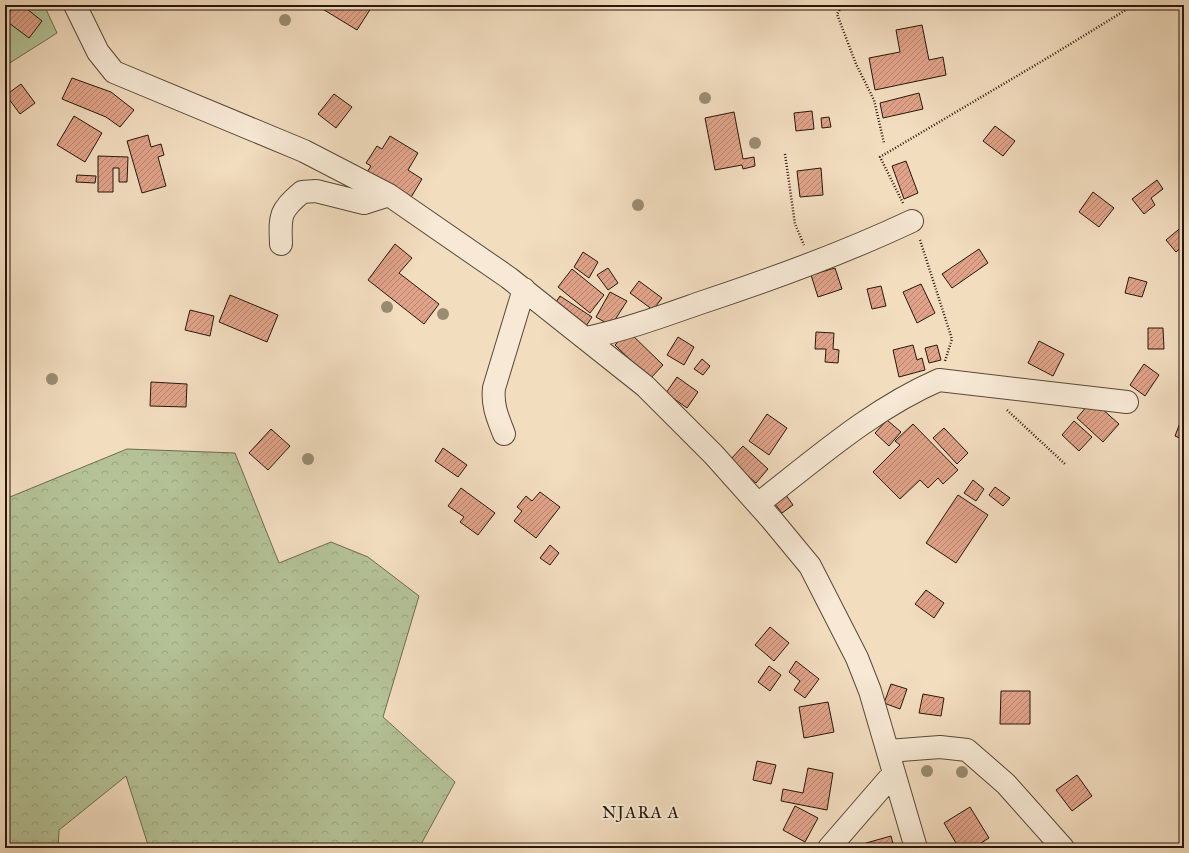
<svg xmlns="http://www.w3.org/2000/svg" width="1189" height="853" viewBox="0 0 1189 853" font-family="'IM FELL Great Primer',serif">
<defs>
<pattern id="forest-crowns" width="20" height="18" patternUnits="userSpaceOnUse"><rect width="20" height="18" fill="#b4c296"/><path d="M2 6a3 3 0 1 1 6 0M12 15a3 3 0 1 1 6 0" fill="none" stroke="#9ba680"/></pattern>
<pattern id="building-hatch" width="6" height="6" patternUnits="userSpaceOnUse"><rect width="6" height="6" fill="#e0a389"/><path d="M-1 1l2-2M0 6l6-6M5 7l2-2" fill="none" stroke="#b6846e"/></pattern>
</defs>
<rect width="100%" height="100%" fill="#f2ddbf"/>
<filter id="stains"><feTurbulence type="fractalNoise" baseFrequency=".005" numOctaves="4"/><feColorMatrix values="0 0 0 0 .2 0 0 0 0 .09 0 0 0 0 .02 0 0 0 .5 -.17"/></filter>
<radialGradient id="worn" r=".72"><stop offset=".6" stop-color="#630" stop-opacity="0"/><stop offset="1" stop-color="#630" stop-opacity=".3"/></radialGradient>
<!-- forest -->
<path fill="url(#forest-crowns)" stroke="#6e6c50" d="M127 449 235 453 279 563 331 542 368 557 419 596 383 717 455 782 419 848H149L126 776 59 830 58 848H5V499Z"/>
<!-- green -->
<path fill="#b4c296" stroke="#6e6c50" d="M5 5H44L57 33 5 66Z"/>
<!-- building -->
<path fill="url(#building-hatch)" stroke="#28170b" d="M14 5H22L42 21 29 38 5 20Z
M316 5H373L357 30Z
M922 25 929 60 943 57 946 75 875 90 869 58 900 52 896 30Z
M72 78 111 92 134 110 120 127 106 117 62 99Z
M21 84 35 103 20 114 6 95Z
M919 93 923 109 883 118 880 103Z
M334 94 352 107 336 128 318 114Z
M812 111 814 129 796 131 794 113Z
M734 112 743 159 754 157 755 166 743 169 742 165 715 170 705 118Z
M74 116 102 133 85 162 57 145Z
M829 117 831 127 822 128 821 118Z
M995 126 1015 141 1003 156 983 141Z
M148 135 151 147 161 144 164 155 158 157 166 186 142 193 127 141Z
M390 136 418 153 408 170 422 179 410 199 367 172 371 166 366 163 377 146 382 149Z
M98 156 128 157 127 182H119V168H113V192H98Z
M906 161 918 193 904 199 892 166Z
M821 168 823 195 800 197 797 171Z
M77 175 96 176 95 183 76 182Z
M1157 180 1163 189 1151 198 1155 205 1144 214 1132 199Z
M1093 192 1114 208 1099 227 1079 212Z
M1184 225V245L1176 252 1166 240Z
M395 244 412 258 399 273 439 304 424 324 368 280Z
M979 249 988 263 952 288 942 274Z
M583 252 598 262 589 278 574 267Z
M608 268 618 283 608 290 597 275Z
M835 268 842 289 818 297 811 275Z
M572 269 604 295 590 313 558 287Z
M1129 277 1147 282 1142 297 1125 293Z
M639 281 662 298 653 310 630 293Z
M921 284 935 313 917 323 903 292Z
M881 286 886 306 872 309 867 289Z
M610 292 627 301 611 326 596 317Z
M230 295 278 315 267 342 219 322Z
M560 296 592 317 586 326 554 305Z
M190 310 214 316 210 336 185 330Z
M1148 328H1163L1164 349H1148Z
M628 331 663 365 650 379 615 345Z
M816 332 834 333 833 349 839 350 838 363 825 362 826 349H815Z
M678 337 694 347 684 365 667 355Z
M1039 341 1064 354 1053 376 1028 363Z
M913 345 917 360 922 358 925 370 899 377 893 350Z
M937 345 941 360 929 363 925 348Z
M702 359 710 366 703 375 694 369Z
M1144 364 1159 375 1145 396 1130 385Z
M677 377 698 392 687 408 666 393Z
M151 382 187 384 186 407 150 406Z
M1092 400 1119 424 1103 442 1077 418Z
M767 414 787 428 769 455 749 441Z
M1183 415H1184V440L1175 436Z
M887 420 901 432 889 446 875 433Z
M1074 421 1092 437 1079 451 1062 435Z
M913 424 958 470 943 484 938 478 928 488 920 480 900 499 873 472 900 445 895 441Z
M944 428 968 453 957 464 933 438Z
M271 429 290 446 268 470 249 453Z
M743 446 768 469 756 483 730 460Z
M443 448 467 465 458 477 435 461Z
M973 480 984 489 976 501 964 493Z
M995 487 1010 498 1003 506 989 495Z
M461 488 495 513 478 535 460 522 464 517 448 506Z
M783 491 793 505 782 513 771 499Z
M540 492 560 507 536 538 514 521 522 511 517 507 526 496 532 501Z
M958 495 988 515 956 563 926 543Z
M550 545 559 553 550 565 540 558Z
M926 590 944 603 934 618 915 604Z
M770 627 789 643 774 661 755 645Z
M796 661 819 679 805 698 794 690 800 681 789 672Z
M769 666 781 675 770 691 758 682Z
M891 684 907 689 900 709 884 703Z
M1001 691H1030V724H1000Z
M923 694 944 698 941 716 919 713Z
M828 702 834 732 804 738 799 707Z
M757 761 776 765 771 784 753 780Z
M808 768 833 773 827 810 781 801 783 789 803 793Z
M1077 775 1092 796 1072 811 1056 790Z
M795 806 818 818 805 842 783 830Z
M970 807 989 838 973 848H959L944 823Z
M891 836 894 848H868L866 843Z"/>
<g fill="none" stroke-linecap="round" stroke-linejoin="round">
<defs>
<path id="minor" d="M75 5 98 52 114 72 304 151 389 195 509 278 645 386 714 455 772 520 810 566 857 658 870 691 916 848
M281 244C280 216 279 211 302 192L316 191 364 203 389 195
M586 338C624 330 660 317 697 304 770 280 842 254 912 221
M504 434C498 418 492 406 494 388L524 289
M758 504C816 459 872 409 939 380L1127 402
M888 751 940 747 967 750 1006 784 1063 848
M829 848 893 774"/>
</defs>
<!-- minor casing -->
<use href="#minor" stroke="#5a4838" stroke-width="24"/>
<!-- path -->
<path stroke="#28170b" stroke-width="2.5" stroke-dasharray="1 2" stroke-linecap="butt" d="M843 5 837 14 856 64 874 100 884 143
M785 154 795 224 804 245
M903 203 880 157 1049 57 1134 5
M920 240 952 339 945 361
M1007 410 1065 464"/>
<!-- minor -->
<use href="#minor" stroke="#f7e9d5" stroke-width="22"/>
</g>
<!-- trees -->
<g fill="#9a8c73">
<circle cx="285" cy="20" r="6"/>
<circle cx="705" cy="98" r="6"/>
<circle cx="755" cy="143" r="6"/>
<circle cx="638" cy="205" r="6"/>
<circle cx="387" cy="307" r="6"/>
<circle cx="443" cy="314" r="6"/>
<circle cx="52" cy="379" r="6"/>
<circle cx="308" cy="459" r="6"/>
<circle cx="927" cy="771" r="6"/>
<circle cx="962" cy="772" r="6"/>
</g>
<g text-anchor="middle" stroke-width="4" stroke-linejoin="round" paint-order="stroke">
<!-- quarter labels -->
<g font-size="17" letter-spacing="1" fill="#28170b" stroke="#f7e9d5">
<text x="641" y="818">NJARA A</text>
</g>
</g>
<!-- margin -->
<rect width="1189" height="853" fill="none" stroke="#f2ddbf" stroke-width="20"/>
<rect x="6" y="6" width="1177" height="841" fill="none" stroke="#28170b" stroke-width="2"/>
<rect x="10" y="10" width="1169" height="833" fill="none" stroke="#28170b"/>
<rect width="100%" height="100%" filter="url(#stains)"/>
<rect width="100%" height="100%" fill="url(#worn)"/>
</svg>
